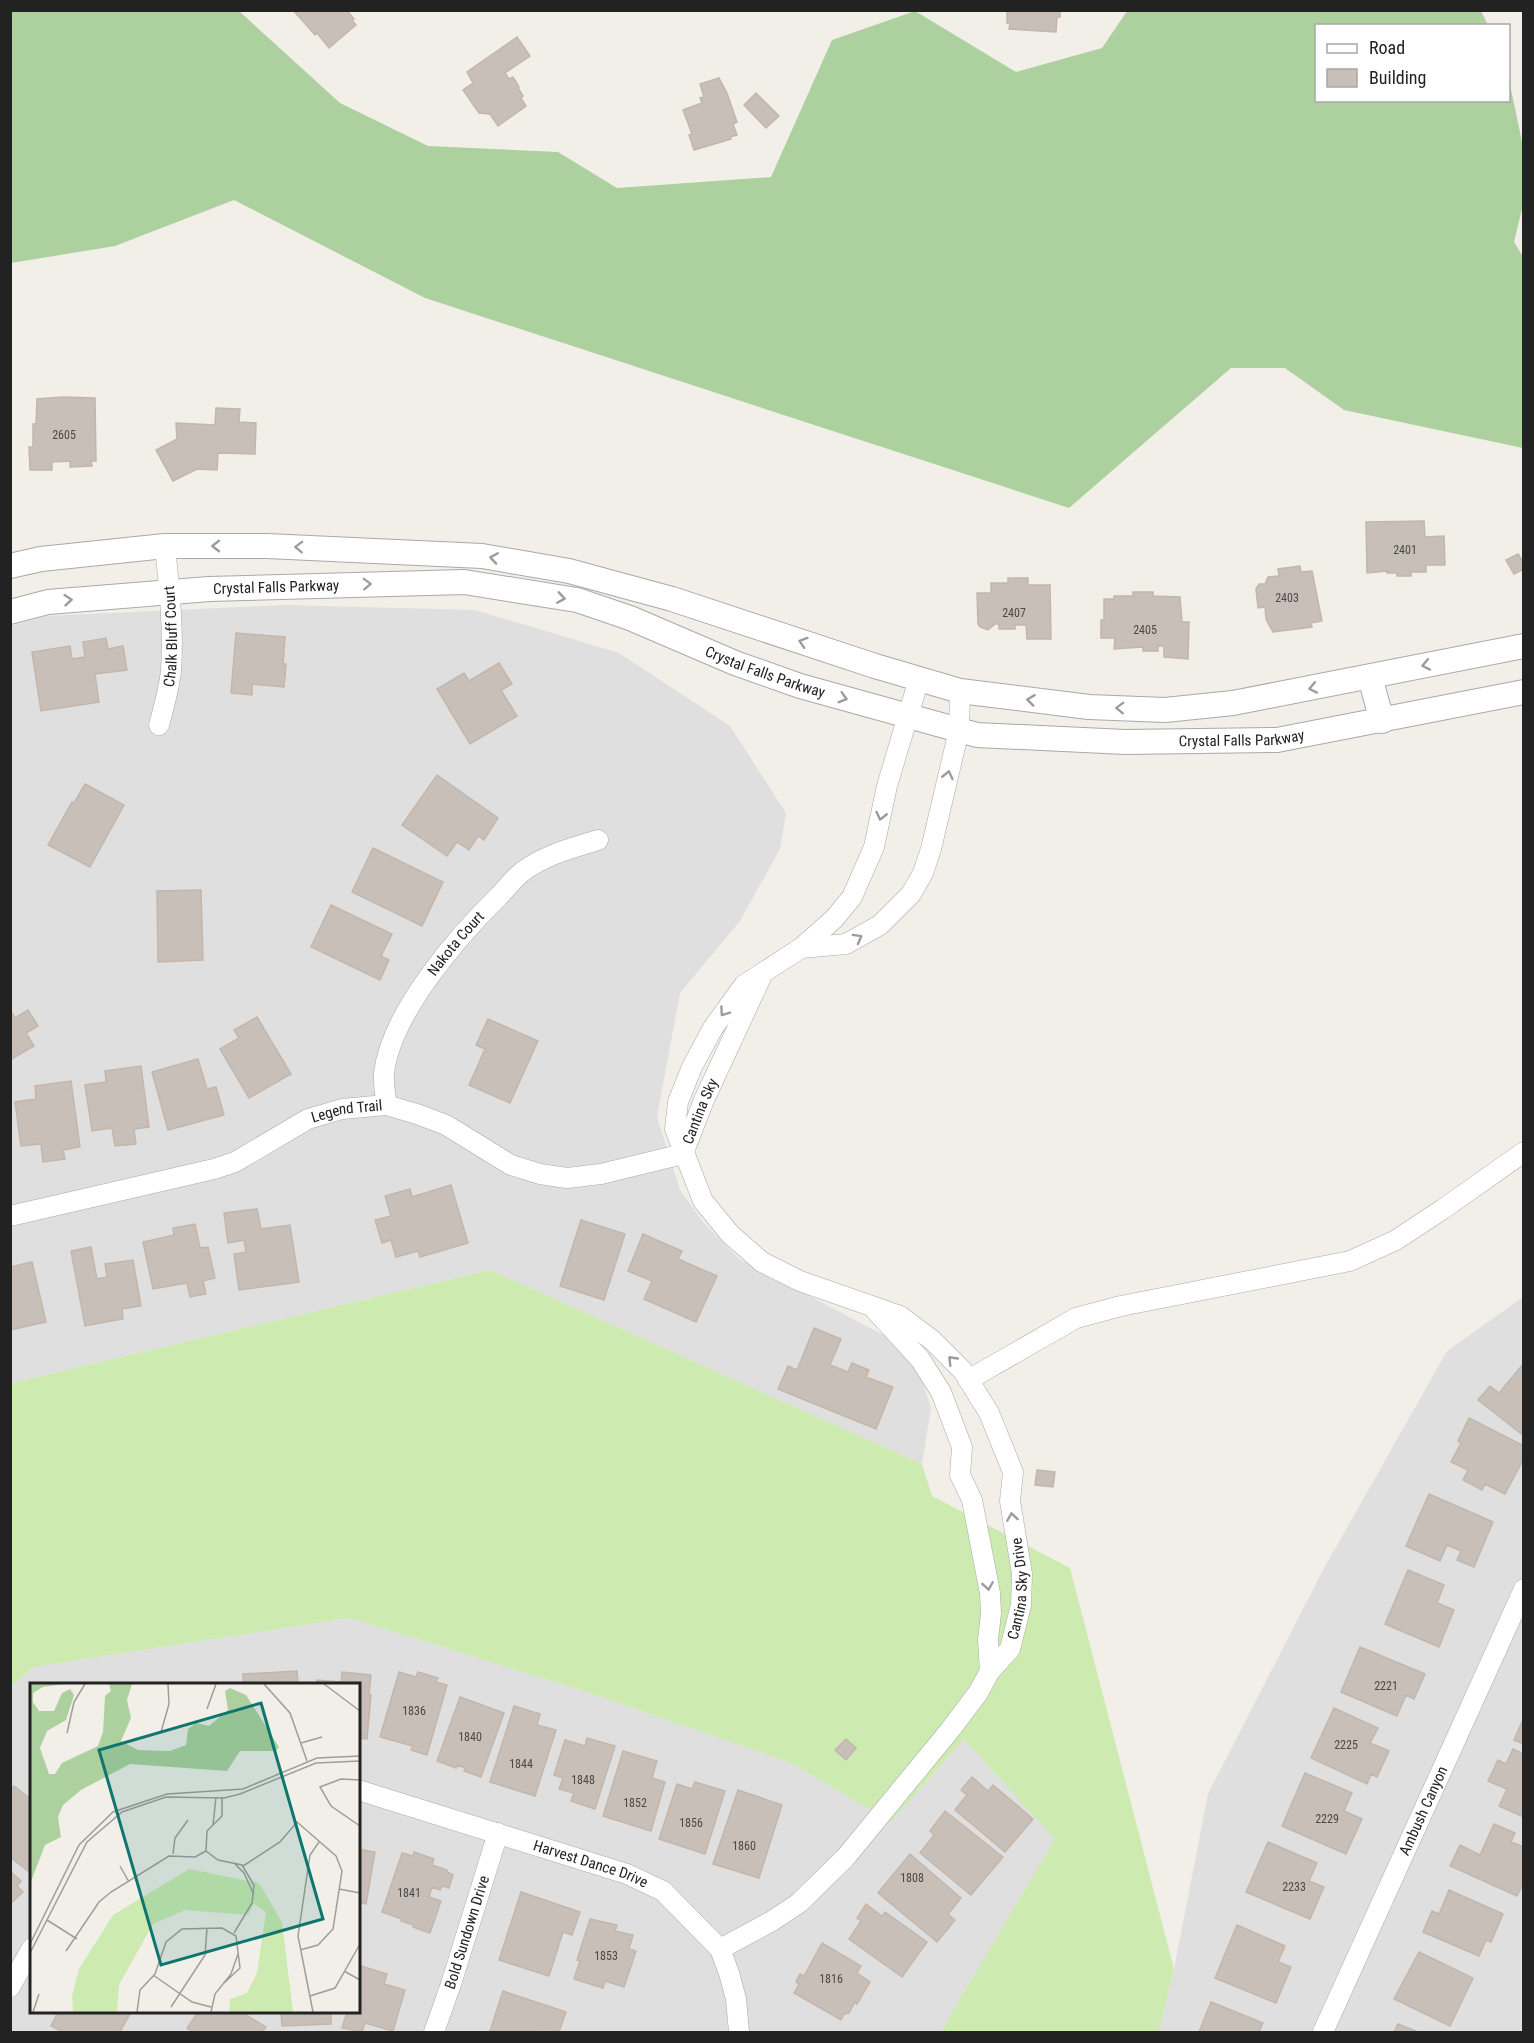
<svg xmlns="http://www.w3.org/2000/svg" width="1534" height="2043" viewBox="0 0 1534 2043" font-family="'Roboto Condensed',sans-serif">
<rect width="100%" height="100%" fill="#f2efe9"/>
<!-- residential -->
<path fill="#e0dfdf" fill-rule="evenodd" d="M285 605 475 610 619 653 730 726 786 813 780 849 740 921 680 993 657 1117 680 1190 703 1222 739 1259 891 1339 920 1375 931 1408 922 1464 490 1270 11 1383V626L46 616Z
M1523 1297V2032H1159L1174 1969 1208 1794 1323 1570 1447 1351Z
M349 1618 584 1691 791 1763 891 1822 964 1739 1056 1839 948 2019 942 2032H11L10 1687 33 1667ZM32 1684H358V2012H32Z"/>
<!-- grass -->
<path fill="#cdebb0" d="M490 1270 922 1464 932 1496 1070 1568 1174 1969 1159 2032H942L948 2019 1055 1839 964 1739 891 1822 791 1763 584 1691 349 1618 33 1667 11 1687V1383Z"/>
<!-- forest -->
<path fill="#add19e" d="M11 10 239 11 340 103 428 146 558 152 617 188 771 177 832 40 915 11 1016 72 1102 48 1127 11H1481L1488 25 1316 26V100H1508L1509 80 1524 151 1523 205 1514 242 1524 258 1523 448 1344 410 1285 368H1231L1069 508 425 298 234 200 115 246 11 263Z"/>
<!-- building -->
<path fill="#c7bfb8" stroke="#c4b6ab" stroke-width="1.5" d="M293 10H347L354 19 352 20 356 25 329 48 317 33 315 35Z
M1007 10H1060V17H1057L1056 32 1009 29 1010 23H1007Z
M517 37 530 56 505 73 509 79 513 77 519 87 518 88 523 96 521 98 526 106 498 126 490 114 479 113 463 90 473 83 467 72Z
M719 78 727 93 737 122 733 124 737 135 730 137 731 139 694 150 689 135 692 134 683 110 702 103 700 98 704 97 700 84Z
M756 93 779 116 766 128 744 105Z
M63 397 95 398 96 461H91L92 466 70 467V461L52 462V470H30L29 447H33V424H36L37 399Z
M216 408 240 409 239 422 256 423 255 454 218 453 217 470 197 469 173 481 156 450 177 439 176 423 215 425Z
M1424 521 1425 537 1444 536 1445 565H1426V572H1411V576H1397V573H1387V571L1367 573 1366 522Z
M1518 554 1524 563V569L1514 574 1506 560Z
M1300 566 1301 572 1312 571 1322 621 1311 623 1312 627 1273 632 1266 619 1265 607 1258 608 1256 589 1259 584H1265L1268 577 1279 576 1278 569Z
M1008 578H1028V585H1050L1051 639H1027L1026 625H1015V629H999V624H995L988 630 980 627 978 624 977 593H991V583H1008Z
M1133 592H1153V596L1180 597 1182 622H1189L1188 659 1164 657V646H1158V651H1143V647L1114 649 1115 638H1101V620H1104V599H1114V596H1133Z
M236 633 285 637 283 664H286L284 687 252 684V695L231 693Z
M106 638 108 649 123 646 127 670 95 674 99 702 41 711 32 652 70 646 72 659 85 657 83 642Z
M499 663 512 684 501 690 517 716 470 744 437 689 464 673 469 681Z
M437 775 498 818 484 840 478 836 469 850 457 842 447 856 402 825Z
M85 784 124 805 90 867 48 845 72 802 74 803Z
M373 848 443 882 422 926 352 892Z
M201 890 203 960 158 962 157 891Z
M331 905 392 934 381 956 389 960 380 980 311 947Z
M10 1010 15 1018 28 1010 38 1026 26 1033 34 1046 10 1060Z
M257 1017 291 1074 249 1098 220 1049 239 1038 234 1030Z
M488 1019 538 1041 510 1103 469 1085 485 1049 476 1045Z
M198 1059 207 1089 216 1087 224 1115 168 1130 152 1072Z
M141 1066 149 1127 134 1129 136 1144 115 1146 112 1128 92 1131 85 1085 106 1082 105 1071Z
M71 1081 80 1147 63 1150 65 1159 43 1162 41 1144 21 1146 15 1102 36 1099 35 1086Z
M451 1185 468 1243 420 1257 418 1251 396 1257 391 1240 382 1243 375 1220 391 1216 385 1196 410 1189 412 1197Z
M257 1209 261 1229 290 1225 299 1282 239 1290 234 1254 246 1252 244 1240 228 1243 224 1213Z
M581 1220 625 1234 604 1300 560 1286Z
M195 1224 200 1248 208 1247 215 1278 203 1281 206 1294 190 1297 187 1283 153 1289 143 1242 174 1235 173 1228Z
M643 1234 682 1251 678 1259 717 1276 696 1322 644 1299 652 1281 628 1271Z
M91 1247 97 1279 107 1277 105 1264 133 1260 141 1306 122 1309 123 1319 85 1326 71 1251Z
M32 1262 46 1322 10 1330V1267Z
M814 1328 841 1339 830 1365 848 1372 852 1363 869 1370 866 1377 893 1387 876 1429 778 1389 788 1366 797 1370Z
M1524 1363V1436L1478 1400 1490 1386 1499 1393Z
M1469 1418 1524 1446V1458L1505 1494 1485 1484 1482 1490 1463 1480 1468 1470 1451 1462 1461 1443 1458 1441Z
M1037 1470 1055 1472 1053 1487 1035 1485Z
M1429 1494 1493 1522 1474 1567 1457 1560 1461 1551 1447 1545 1440 1561 1406 1546Z
M1408 1570 1444 1585 1437 1603 1454 1610 1439 1647 1385 1624Z
M1360 1647 1425 1674 1414 1699 1406 1695 1397 1716 1341 1692Z
M297 1671 298 1684H243V1674Z
M342 1672 371 1675 369 1694 371 1695 367 1739 358 1738V1684H316L317 1680 341 1682Z
M399 1672 416 1677 418 1672 438 1678 436 1682 447 1685 427 1755 411 1750 413 1746 380 1737Z
M460 1697 504 1713 481 1777 464 1771 465 1768 457 1765 456 1768 437 1761Z
M514 1706 540 1714 537 1725 556 1730 535 1796 490 1782Z
M1334 1708 1378 1728 1370 1743 1389 1751 1377 1777 1371 1774 1367 1784 1311 1758Z
M1524 1717V1744L1514 1740Z
M587 1738 615 1746 595 1809 571 1801 574 1793 559 1789 563 1778 554 1775 565 1740 585 1746Z
M846 1739 856 1748 846 1760 835 1750Z
M1513 1749 1524 1754V1817L1499 1806 1507 1789 1488 1781 1498 1760 1506 1764Z
M623 1751 657 1761 652 1778 665 1782 651 1831 603 1816Z
M1305 1773 1352 1793 1344 1811 1362 1819 1346 1854 1282 1826Z
M972 1777 988 1791 993 1785 1033 1819 1005 1852 955 1810 967 1795 961 1790Z
M695 1782 725 1791 705 1854 659 1839 677 1784 692 1789Z
M14 1786 32 1800V1867L28 1871 10 1857V1790Z
M738 1790 782 1805 759 1878 713 1864Z
M945 1811 1003 1857 971 1895 920 1853 934 1835 930 1831Z
M1494 1824 1515 1833 1511 1842 1524 1847V1882L1517 1896 1450 1866 1460 1845 1480 1855Z
M1268 1842 1317 1863 1309 1881 1324 1887 1310 1919 1246 1892Z
M358 1849 375 1852 366 1904 358 1902Z
M414 1852 434 1859 432 1865 447 1870V1872L453 1875 449 1888 442 1886 440 1890 432 1887 429 1897 441 1901 430 1933 413 1927 414 1925 401 1921 402 1919 382 1912 402 1853 413 1856Z
M910 1854 961 1898 948 1914 955 1920 937 1942 878 1893Z
M10 1871 21 1881 17 1886 23 1892 11 1903Z
M1449 1890 1503 1914 1491 1942 1486 1940 1479 1956 1423 1932 1432 1911 1439 1914Z
M521 1892 580 1912 572 1935 563 1932 549 1976 499 1960Z
M866 1904 882 1916 885 1912 927 1942 902 1977 849 1939 861 1921 857 1918Z
M590 1919 617 1925 615 1931 633 1935 629 1949 636 1951 624 1987 605 1981 603 1988 574 1979 580 1961 577 1960Z
M1237 1925 1285 1946 1278 1962 1291 1967 1276 2003 1215 1978Z
M822 1943 861 1966 857 1973 870 1982 857 2004 855 2002 849 2013 844 2014 841 2020 794 1993 799 1984 796 1982 800 1974 804 1976Z
M1419 1952 1473 1978 1450 2026 1394 1999Z
M361 1966 387 1974 384 1984 405 1990 393 2031 365 2023 362 2032 342 2028 347 2012H358V1973Z
M503 1991 566 2012 559 2032 490 2031Z
M1211 2002 1263 2023 1259 2032H1199Z
M58 2012H131L120 2032H63L51 2026Z
M198 2012H241L266 2027 262 2032H193L187 2028Z
M281 2012H331V2024L282 2026Z
M1398 2024 1418 2032H1394Z"/>
<g fill="none" stroke-linecap="round" stroke-linejoin="round">
<defs>
<g id="minor">
<path id="s1" d="M159 725C164 707 169 689 171 671 174 629 169 587 165 546"/>
<path d="M801 948 846 944 880 925 911 894 923 873 931 849 959 730 960 691"/>
<path id="s2" d="M386 1105C386 1095 383 1083 384 1073 391 1013 458 936 500 895 507 887 514 879 522 872 544 855 572 848 598 840"/>
<path id="s3" d="M683 1154 704 1100 763 973"/>
<path id="s4" d="M10 1216 214 1169 235 1162 308 1119 342 1109 386 1105 417 1114 446 1125 511 1165 540 1174 567 1178 601 1174 683 1154"/>
<path d="M875 1310 920 1359 941 1392 962 1447 960 1475 972 1500 990 1593 991 1613 988 1640 990 1671"/>
<path d="M968 1380 1076 1318 1121 1306 1350 1261 1396 1240 1443 1209 1524 1152"/>
<path id="s5" d="M358 1790 627 1874 663 1891 720 1949 729 1973 736 1999 739 2032"/>
<path id="s6" d="M720 1949 772 1921 799 1903 845 1858 950 1730 978 1693 990 1671 1010 1649 1021 1605 1022 1574 1010 1501 1013 1472 989 1413 963 1371 932 1340 900 1316 800 1281 762 1262 730 1234 703 1201 675 1129 678 1102 692 1067 713 1028 744 985 801 948 834 919 852 897 874 847 887 786 919 679"/>
<path d="M10 1987 32 1948"/>
<path id="s7" d="M434 2032 451 1984 498 1833"/>
<path id="s8" d="M1323 2032 1524 1589"/>
</g>
<g id="tertiary">
<path d="M10 566 41 559 165 546H267L482 556 569 571 672 599 875 666 960 691 1089 707 1165 710 1233 703 1524 646"/>
<path id="s9" d="M10 612 48 602 209 589 464 582 577 600 630 618 735 663 800 686 977 735 1125 742 1277 740 1524 692"/>
<path d="M1370 677 1382 721"/>
</g>
</defs>
<!-- minor casing -->
<use href="#minor" stroke="#a9a9a9" stroke-width="21"/>
<!-- tertiary casing -->
<use href="#tertiary" stroke="#a9a9a9" stroke-width="26"/>
<!-- minor -->
<use href="#minor" stroke="#fff" stroke-width="20"/>
<!-- tertiary -->
<use href="#tertiary" stroke="#fff" stroke-width="24"/>
</g>
<!-- one-way arrows -->
<defs><path id="oneway-chevron" d="M-2-3.5L2.5 0L-2 3.5" fill="none" stroke-width="1.6" stroke-linecap="round" stroke-linejoin="round" transform="scale(1.5)"/></defs>
<g stroke="#9c9c9c">
<use href="#oneway-chevron" transform="translate(216 546) rotate(-180)"/>
<use href="#oneway-chevron" transform="translate(299 547) rotate(-178)"/>
<use href="#oneway-chevron" transform="translate(494 558) rotate(-171)"/>
<use href="#oneway-chevron" transform="translate(367 584) rotate(-2)"/>
<use href="#oneway-chevron" transform="translate(561 598) rotate(9)"/>
<use href="#oneway-chevron" transform="translate(68 600) rotate(-5)"/>
<use href="#oneway-chevron" transform="translate(803 642) rotate(-162)"/>
<use href="#oneway-chevron" transform="translate(1426 665) rotate(169)"/>
<use href="#oneway-chevron" transform="translate(1313 688) rotate(169)"/>
<use href="#oneway-chevron" transform="translate(843 698) rotate(16)"/>
<use href="#oneway-chevron" transform="translate(1031 700) rotate(-173)"/>
<use href="#oneway-chevron" transform="translate(1120 708) rotate(-178)"/>
<use href="#oneway-chevron" transform="translate(948 775) rotate(-77)"/>
<use href="#oneway-chevron" transform="translate(881 816) rotate(103)"/>
<use href="#oneway-chevron" transform="translate(858 938) rotate(-29)"/>
<use href="#oneway-chevron" transform="translate(724 1012) rotate(125)"/>
<use href="#oneway-chevron" transform="translate(952 1360) rotate(-134)"/>
<use href="#oneway-chevron" transform="translate(1012 1517) rotate(-99)"/>
<use href="#oneway-chevron" transform="translate(988 1586) rotate(81)"/>
</g>
<g text-anchor="middle" stroke-width="5" stroke-linejoin="round" paint-order="stroke">
<!-- number labels -->
<g font-size="12" fill="#4b4948">
<text x="64" y="439">2605</text>
<text x="1405" y="554">2401</text>
<text x="1287" y="602">2403</text>
<text x="1014" y="617">2407</text>
<text x="1145" y="634">2405</text>
<text x="1386" y="1690">2221</text>
<text x="414" y="1715">1836</text>
<text x="470" y="1741">1840</text>
<text x="1346" y="1749">2225</text>
<text x="521" y="1768">1844</text>
<text x="583" y="1784">1848</text>
<text x="635" y="1807">1852</text>
<text x="1327" y="1823">2229</text>
<text x="691" y="1827">1856</text>
<text x="744" y="1850">1860</text>
<text x="912" y="1882">1808</text>
<text x="1294" y="1891">2233</text>
<text x="409" y="1897">1841</text>
<text x="606" y="1960">1853</text>
<text x="831" y="1983">1816</text>
</g>
<!-- street labels -->
<g font-size="15" fill="#222" stroke="#fff">
<text dy="5" stroke="none"><textPath href="#s9" startOffset="268">Crystal Falls Parkway</textPath></text>
<text dy="5" stroke="none"><textPath href="#s1" startOffset="90">Chalk Bluff Court</textPath></text>
<text dy="5" stroke="none"><textPath href="#s9" startOffset="772">Crystal Falls Parkway</textPath></text>
<text dy="5" stroke="none"><textPath href="#s9" startOffset="1258">Crystal Falls Parkway</textPath></text>
<text dy="5" stroke="none"><textPath href="#s2" startOffset="182">Nakota Court</textPath></text>
<text dy="5" stroke="none"><textPath href="#s3" startOffset="46">Cantina Sky</textPath></text>
<text dy="5" stroke="none"><textPath href="#s4" startOffset="356">Legend Trail</textPath></text>
<text dy="5" stroke="none"><textPath href="#s6" startOffset="484">Cantina Sky Drive</textPath></text>
<text dy="5" stroke="none"><textPath href="#s8" startOffset="243">Ambush Canyon</textPath></text>
<text dy="5" stroke="none"><textPath href="#s5" startOffset="244">Harvest Dance Drive</textPath></text>
<text dy="5" stroke="none"><textPath href="#s7" startOffset="105">Bold Sundown Drive</textPath></text>
</g>
</g>
<!-- overview -->
<g transform="translate(30 1683)">
<rect width="330" height="330" fill="#f2efe9"/>
<path d="M159 186 229 200 252 239 263 329H199L200 316 217 310 227 290 236 229 224 221 218 232 155 227 123 241 89 302 87 329H43L42 313 49 286 83 232Z" fill="#cdebb0"/>
<path d="M0 1H34L13 4 3 10V19L9 28H24L32 10 40 6 44 12 36 37 17 48 10 65 19 91H25L32 80 68 63 73 49 75 13 81 8 79 1H102L97 17 101 35 91 58 108 67 140 68 156 62 158 46 166 40 179 43 198 27 195 8 200 5 216 12 249 64 246 68H210L197 88 100 81 51 107 33 122 28 134 31 154 15 162 0 201Z" fill="#add19e"/>
<path fill="none" stroke="#9f9d99" stroke-width="1.5" d="M234 1 260 30 277 78M294 1 330 28M177 26 186 1M131 49 139 21 138 1M37 50 44 19 55 1M271 60 292 54M330 97 311 96 290 104 301 123 330 143M183 142 186 114M176 168 188 177 212 182 224 202 222 220 204 250M176 168 177 148 192 133V114M143 171 145 155 158 137M205 181 214 190 224 212M90 183 99 199M213 183 250 159 267 139 306 173 312 188 303 246 288 262 270 267M309 206 330 210M17 237 47 256M0 261 49 162 83 129 137 111 213 106 287 75 330 73M36 268 69 219 81 209 139 173 165 174 176 168M0 270 57 159 92 129 136 114 194 115 210 111 286 80 330 78M314 288 330 297M123 292 162 319 181 324M280 313 305 305 330 261M141 324 175 272 177 245M3 329 9 311M107 329 110 307 125 291 136 259 152 246 192 245 206 253 210 285 193 301M181 329 185 311 201 291 208 271M283 329 268 253 280 172 289 159"/>
<path fill="#0f766e" fill-opacity="0.15" stroke="#0f766e" stroke-width="3" d="M231 20 293 236 131 282 69 67Z"/>
<rect width="330" height="330" fill="none" stroke="#222" stroke-width="3"/>
</g>
<!-- border -->
<rect width="1534" height="2043" fill="none" stroke="#222222" stroke-width="24"/>
<!-- legend -->
<rect x="1315" y="24" width="195" height="78" fill="#ffffff" stroke="#a7a7a7" stroke-width="1.5"/>
<rect x="1327" y="44" width="30" height="9" fill="#ffffff" stroke="#a7a7a7" stroke-width="1.5"/>
<text x="1369" y="54" font-size="18" fill="#222222">Road</text>
<rect x="1327" y="69" width="30" height="18" fill="#c7bfb8" stroke="#a7a7a7" stroke-width="1.5"/>
<text x="1369" y="84" font-size="18" fill="#222222">Building</text>
</svg>
